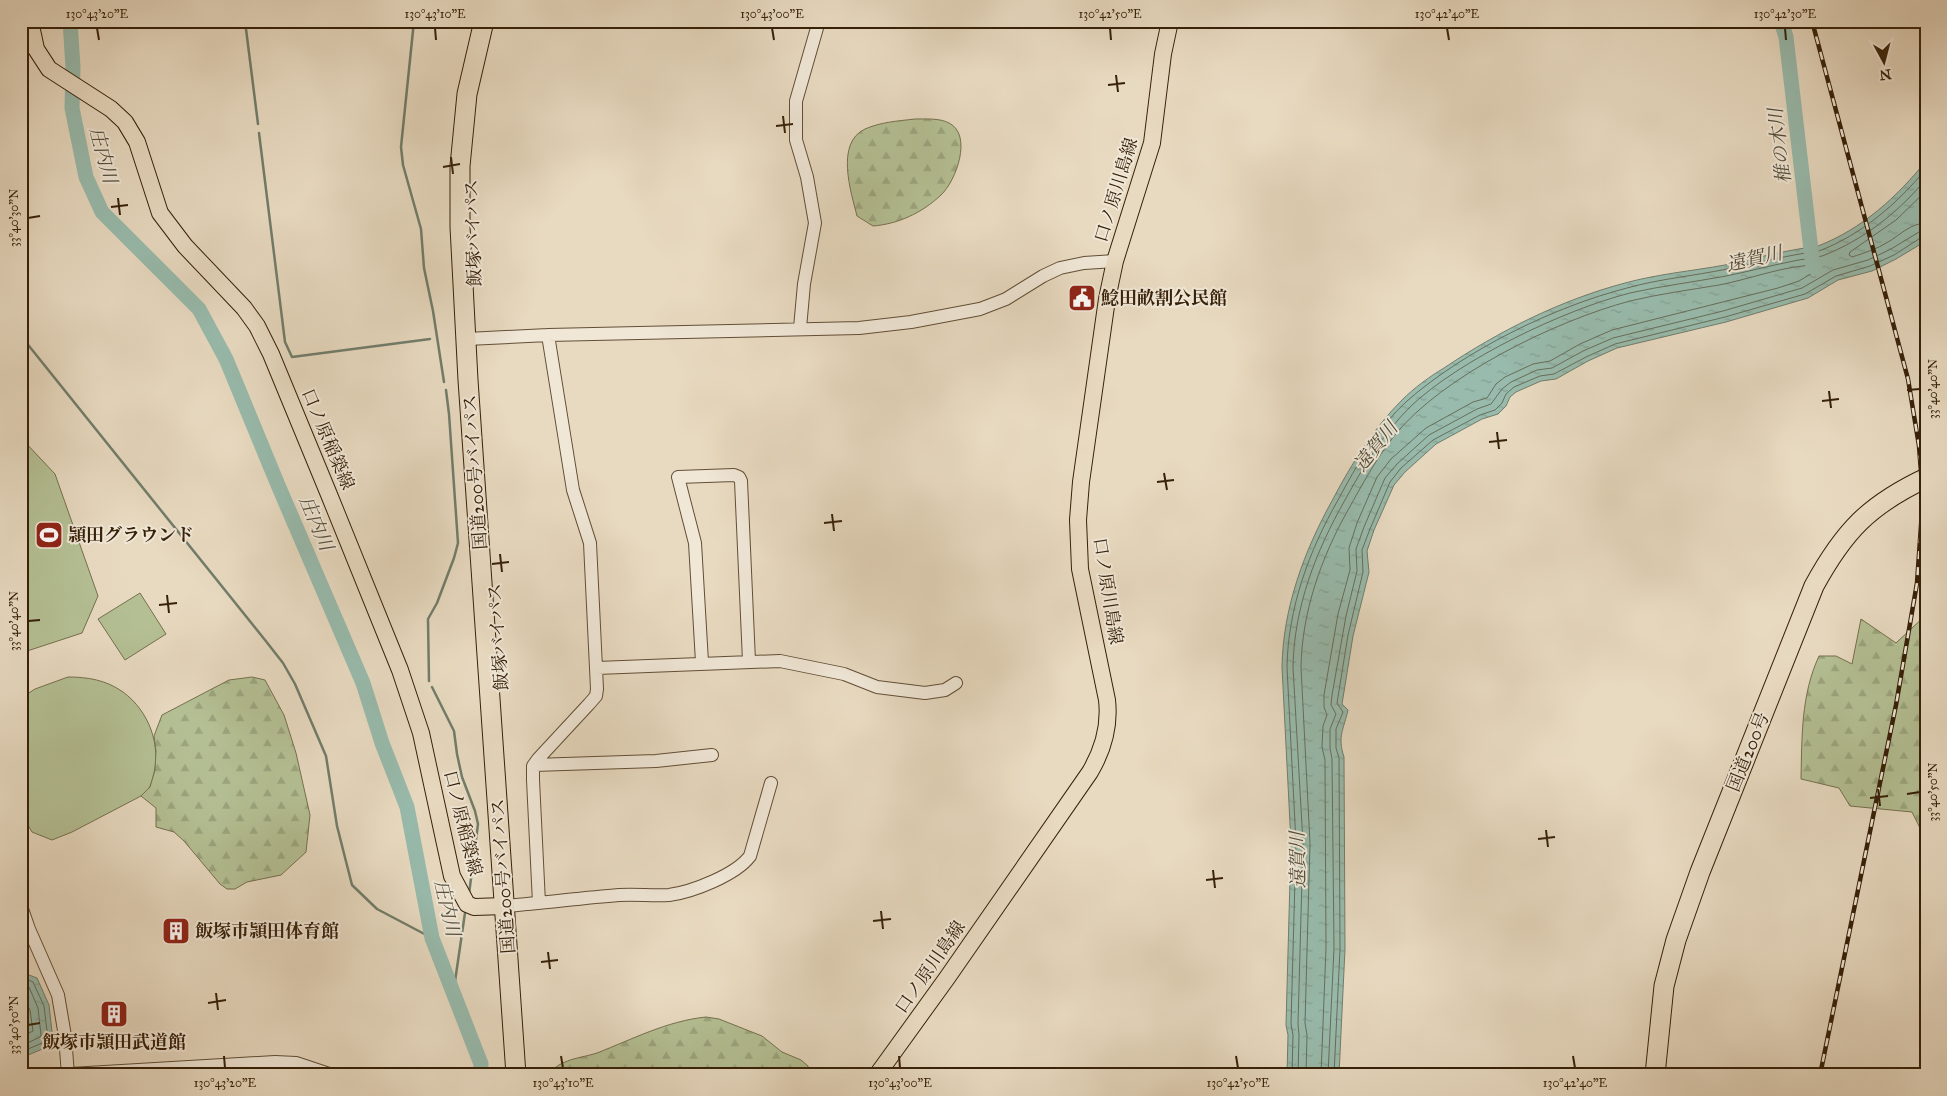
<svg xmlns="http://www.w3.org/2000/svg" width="1947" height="1096" viewBox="0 0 1947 1096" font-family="'IM FELL Great Primer','Noto Serif JP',serif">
<defs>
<pattern id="forest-firs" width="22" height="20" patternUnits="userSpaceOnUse" patternTransform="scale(1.25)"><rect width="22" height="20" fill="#b4c094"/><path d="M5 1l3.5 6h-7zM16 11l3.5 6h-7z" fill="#9ba57e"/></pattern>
<pattern id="water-ripples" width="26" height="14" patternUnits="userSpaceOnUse" patternTransform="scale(1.25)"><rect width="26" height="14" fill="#98bbad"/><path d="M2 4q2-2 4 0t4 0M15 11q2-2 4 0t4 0" fill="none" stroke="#84a093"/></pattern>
</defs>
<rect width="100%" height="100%" fill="#e8dac1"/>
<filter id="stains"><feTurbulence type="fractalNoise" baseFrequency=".004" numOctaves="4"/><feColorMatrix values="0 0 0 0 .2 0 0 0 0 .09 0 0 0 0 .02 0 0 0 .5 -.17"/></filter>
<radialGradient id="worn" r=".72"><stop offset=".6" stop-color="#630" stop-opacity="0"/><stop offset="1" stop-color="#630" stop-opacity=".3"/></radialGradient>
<!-- green -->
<path fill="#b4c094" stroke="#75704e" d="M21 441H24L55 474 98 596 82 633 21 653Z
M140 593 166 634 125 660 98 619Z
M68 677C88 677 106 680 123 692 149 711 162 746 153 777 152 781 151 785 149 788 147 791 143 794 141 796L72 832 52 840 32 832 21 813V698L35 689Z"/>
<!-- forest -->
<path fill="url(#forest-firs)" stroke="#75704e" d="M915 119C925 119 940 118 949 123 973 135 956 181 941 195 922 213 898 224 873 226L857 216C851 192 835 143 865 129 881 122 898 121 915 119Z
M1926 615V840L1912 812 1850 806 1839 788 1801 779C1802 736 1801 695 1819 656H1836L1852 664 1861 619 1896 643Z
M252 677 265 680 284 715 296 753 310 815 306 852 281 875 247 882 235 889H227L220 884 184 841 174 832 156 827V808L141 796 150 787 155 770 156 751 154 736 162 715 229 680Z
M706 1017 719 1019 762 1036 782 1052 801 1060 808 1066 809 1075H549C558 1059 582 1058 597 1053 633 1039 667 1021 706 1017Z"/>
<!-- water -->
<path fill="url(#water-ripples)" stroke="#717d6b" d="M1926 161V241L1896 259 1872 271 1838 280 1808 298 1726 322 1617 348 1588 361 1556 379 1541 381 1516 392 1510 397 1506 406 1498 414 1482 419 1436 444 1405 472 1394 485 1374 530 1367 551 1369 572 1353 636 1342 704 1348 710C1344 729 1337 736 1344 757L1345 949 1339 1075H1287L1288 1035 1286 1025 1291 843 1282 667C1283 608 1304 551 1333 499 1352 463 1373 429 1402 400 1414 388 1429 377 1444 368 1499 331 1561 300 1625 283 1658 274 1692 271 1725 265 1756 258 1787 250 1818 246 1862 229 1897 197 1926 161Z
M21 972 37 978 49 1005 53 1041 52 1045 21 1058Z"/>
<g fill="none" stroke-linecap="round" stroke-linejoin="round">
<!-- shore -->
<path stroke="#676e5a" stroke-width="1" d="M1926 191 1896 220 1850 252 1849 255 1852 257C1864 253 1877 249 1888 242 1900 235 1911 223 1926 223
M21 977 33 982 44 1006 48 1039 47 1041 21 1052
M21 984 29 987 38 1008 41 1035 40 1037 21 1046
M21 992 30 1010 33 1031 21 1037
M1292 1075 1293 1035 1291 1024 1296 843 1287 667C1288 608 1309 551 1338 500 1357 465 1377 428 1407 401 1464 351 1553 307 1627 288 1659 279 1693 276 1727 269 1758 263 1788 255 1819 251 1861 235 1897 204 1926 169
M1298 1075 1299 1035 1298 1024 1303 843 1293 667C1294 607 1316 551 1345 500 1363 467 1383 434 1410 407 1459 360 1563 310 1630 293 1661 286 1694 282 1726 276 1747 272 1768 266 1789 262 1800 259 1811 259 1822 256 1862 241 1899 212 1926 179
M1306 1075 1307 1035 1305 1023 1310 843 1301 667C1302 612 1321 558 1348 510 1362 485 1376 459 1394 436 1442 376 1555 321 1630 301 1659 294 1689 290 1719 285 1751 279 1785 265 1818 265L1819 269 1799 281 1778 288 1612 330 1580 344 1550 361 1533 364 1505 377 1496 384 1487 398 1473 402 1426 428 1391 459 1377 477 1357 523 1349 548 1350 570 1338 614 1324 695V707L1327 715 1323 726 1322 747 1325 760 1326 948 1321 1075
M1328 1075 1334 948 1332 759 1330 748V729L1336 714 1331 705 1332 695 1346 616 1357 571 1356 549 1364 527 1385 478 1397 464 1429 435 1477 409 1491 404 1502 389 1511 382 1537 370 1552 368 1583 351 1613 338 1723 311 1802 288 1833 270 1868 260 1891 249 1919 232 1926 230
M1334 1075 1340 949 1339 758 1336 748V729L1343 712 1337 703 1348 635 1363 572 1362 550 1370 529 1390 482 1401 468 1433 440 1480 415 1495 410 1502 403 1506 394 1514 387 1540 376 1554 374 1586 357 1615 344 1725 317 1805 294 1836 276 1870 266 1894 255 1922 237H1926"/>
<!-- stream -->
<path stroke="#717d6b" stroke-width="2.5" d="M245 21 258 124
M414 21 401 147 403 165 421 229 424 268 433 311 444 382
M259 133 285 342 292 357 430 339
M21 336 265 640 283 663 295 684 326 756 337 826 352 885 377 909 432 938
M429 681 428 619 437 603 454 558 458 543 449 414 446 390
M432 687 454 731 457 754 462 777 475 811 478 824 469 894
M453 995 465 913"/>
<!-- river -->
<path stroke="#98bbad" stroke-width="15" d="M70 21 73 67 72 108 86 177 102 212 199 309 226 359 278 485 363 683 382 743 407 807 432 938 481 1064 480 1075
M1781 21 1786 37 1813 267"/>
<defs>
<path id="minor" d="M800 328 804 284 815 223 807 177 796 140V101L819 21
M467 339 548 335 859 328 911 322 980 309 1006 299 1043 276 1060 268 1084 263 1115 261
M702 662 695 543 678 477 734 475 739 477 741 481 749 661
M597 668 780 661 844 674 877 687 925 693 945 690 956 683
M534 765 656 761 712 755
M539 903 533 780V766L538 759 589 704 596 696 597 689 590 543 573 490 548 335
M21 906 29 929 58 995 65 1036 68 1075
M505 906C543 903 581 898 619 895 636 894 653 896 669 895 692 892 736 875 750 856L771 783
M54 1075 275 1062 296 1063 332 1075"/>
<path id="major" d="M30 21 36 49 49 69 111 109 125 122 137 142 160 213 185 246 244 308 257 326 271 354 330 497 400 670 421 733 452 876 467 904 474 907 505 906
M877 1075 947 978 1090 772C1103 750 1110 726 1107 700L1080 569 1078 520 1081 482 1107 299 1115 261 1152 143 1163 54 1170 21"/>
<path id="highway" d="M484 21 467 94 460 166V227L468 380 516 1075
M1655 1075 1664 986 1676 940 1700 872 1814 586C1844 531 1869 505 1926 478"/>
</defs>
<!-- minor casing -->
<use href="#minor" stroke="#624e36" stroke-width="14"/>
<!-- major casing -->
<use href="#major" stroke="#362008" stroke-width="18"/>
<!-- highway casing -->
<use href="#highway" stroke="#362008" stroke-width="21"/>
<!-- minor -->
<use href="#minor" stroke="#f0e7d7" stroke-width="12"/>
<!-- major -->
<use href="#major" stroke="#e8dac1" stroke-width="16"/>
<!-- highway -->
<use href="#highway" stroke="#e8dac1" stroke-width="19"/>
<defs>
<path id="rail" d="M1812 21 1908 379 1919 446 1923 497 1917 583 1896 705 1820 1075"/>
</defs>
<!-- rail casing -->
<use href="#rail" stroke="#362008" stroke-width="4.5"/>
<!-- rail -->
<use href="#rail" stroke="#f0e7d7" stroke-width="2.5" stroke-dasharray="8" stroke-linecap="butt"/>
</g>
<!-- ticks -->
<path fill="none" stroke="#362008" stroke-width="2" d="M97 28 99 40M435 28 436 40M772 28 774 40M1110 28 1111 40M1447 28 1449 40M1785 28 1786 40M1116 75 1118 92M1108 85 1125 83M783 116 785 133M776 126 793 124M451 157 453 174M443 167 460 164M118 198 120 215M111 207 128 205M28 218 40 216M1907 390 1920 389M1829 391 1831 408M1822 401 1839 399M1497 432 1499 449M1489 442 1507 440M1164 473 1167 490M1157 482 1174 480M832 514 834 531M824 523 842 521M500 554 502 572M492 564 509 562M167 595 169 613M159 605 177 603M28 621 40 620M1878 789 1880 806M1907 794 1920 792M1870 798 1888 796M1546 830 1548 847M1538 839 1555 837M1213 870 1215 888M1206 880 1223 878M881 911 883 929M873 921 891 919M548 952 550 969M541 962 558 960M216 993 218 1010M208 1003 226 1000M28 1025 40 1023M224 1056 225 1068M561 1056 563 1068M899 1056 900 1068M1236 1056 1238 1068M1573 1056 1575 1068"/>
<!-- icons -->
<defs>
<symbol id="civic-square" viewBox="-11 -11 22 22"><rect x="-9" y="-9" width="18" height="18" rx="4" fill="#8f2418" stroke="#f0e7d7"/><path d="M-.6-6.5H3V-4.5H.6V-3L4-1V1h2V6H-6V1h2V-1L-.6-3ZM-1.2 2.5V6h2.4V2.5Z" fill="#fff"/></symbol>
<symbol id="stadium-square" viewBox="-11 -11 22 22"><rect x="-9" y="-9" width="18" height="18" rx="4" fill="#8f2418" stroke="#f0e7d7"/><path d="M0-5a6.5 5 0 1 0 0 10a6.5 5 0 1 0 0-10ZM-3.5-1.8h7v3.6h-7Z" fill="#fff"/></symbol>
<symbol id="building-square" viewBox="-11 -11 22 22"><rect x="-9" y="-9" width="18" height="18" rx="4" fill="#8f2418" stroke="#f0e7d7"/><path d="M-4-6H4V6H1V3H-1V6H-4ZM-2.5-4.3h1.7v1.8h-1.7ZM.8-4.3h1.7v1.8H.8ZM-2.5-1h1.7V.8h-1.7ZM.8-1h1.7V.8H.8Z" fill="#fff"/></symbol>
</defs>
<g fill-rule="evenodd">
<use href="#civic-square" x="1066" y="282" width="32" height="32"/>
<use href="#stadium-square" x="33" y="519" width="32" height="32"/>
<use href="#building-square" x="160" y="915" width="32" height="32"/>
<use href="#building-square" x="98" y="998" width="32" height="32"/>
</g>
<g text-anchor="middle" stroke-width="4" stroke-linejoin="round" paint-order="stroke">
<!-- street labels -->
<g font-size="18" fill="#362008" stroke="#f0e7d7">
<text transform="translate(1116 190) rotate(-73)" y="6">口ノ原川島線</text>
<text transform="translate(473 233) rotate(-92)" y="6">飯塚バイパス</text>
<text transform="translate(328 439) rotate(67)" y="6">口ノ原稲築線</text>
<text transform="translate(475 472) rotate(-94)" y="6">国道200号バイパス</text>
<text transform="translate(1108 591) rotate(81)" y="6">口ノ原川島線</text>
<text transform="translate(498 637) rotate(-94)" y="6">飯塚バイパス</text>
<text transform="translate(1748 752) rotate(-68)" y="6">国道200号</text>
<text transform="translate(463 823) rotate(76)" y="6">口ノ原稲築線</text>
<text transform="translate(503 876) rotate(-94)" y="6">国道200号バイパス</text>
<text transform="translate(930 967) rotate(-55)" y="6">口ノ原川島線</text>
</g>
<!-- poi labels -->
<g font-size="18" font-weight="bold" fill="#362008" stroke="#f0e7d7" text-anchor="start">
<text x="1101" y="304">鯰田畝割公民館</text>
<text x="68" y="541">頴田グラウンド</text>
<text x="195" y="937">飯塚市頴田体育館</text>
<text x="114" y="1048" text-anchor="middle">飯塚市頴田武道館</text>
</g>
<!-- water labels -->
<g font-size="19" font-style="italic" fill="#534e3a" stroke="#f0e7d7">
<text transform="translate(1779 146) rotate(-97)" y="7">椎の木川</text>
<text transform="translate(104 155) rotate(75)" y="7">庄内川</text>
<text transform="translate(1754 258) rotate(-13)" y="7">遠賀川</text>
<text transform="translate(1375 446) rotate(-51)" y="7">遠賀川</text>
<text transform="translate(317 523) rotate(67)" y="7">庄内川</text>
<text transform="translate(1297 860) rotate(-91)" y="7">遠賀川</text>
<text transform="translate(448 908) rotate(77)" y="7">庄内川</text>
</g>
</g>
<!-- margin -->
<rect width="1947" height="1096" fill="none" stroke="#e8dac1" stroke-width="55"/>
<!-- north arrow -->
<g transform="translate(1884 62) rotate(173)" stroke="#f0e7d7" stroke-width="4" paint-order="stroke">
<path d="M0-4L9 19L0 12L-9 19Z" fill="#362008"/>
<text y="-8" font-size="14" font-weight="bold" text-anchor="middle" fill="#362008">N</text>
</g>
<rect x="28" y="28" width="1892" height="1040" fill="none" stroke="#362008" stroke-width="2"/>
<g font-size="12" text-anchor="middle" fill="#362008">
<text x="97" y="18">130°43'20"E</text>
<text x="435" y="18">130°43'10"E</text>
<text x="772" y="18">130°43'00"E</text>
<text x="1110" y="18">130°42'50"E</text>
<text x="1447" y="18">130°42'40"E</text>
<text x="1785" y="18">130°42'30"E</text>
<text transform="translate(14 218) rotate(-90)" y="4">33°40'30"N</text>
<text transform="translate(1933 389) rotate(-90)" y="4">33°40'40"N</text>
<text transform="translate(14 621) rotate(-90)" y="4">33°40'40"N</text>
<text transform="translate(1933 792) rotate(-90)" y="4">33°40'50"N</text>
<text transform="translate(14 1025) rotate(-90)" y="4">33°40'50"N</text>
<text x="225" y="1087">130°43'20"E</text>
<text x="563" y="1087">130°43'10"E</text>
<text x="900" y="1087">130°43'00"E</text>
<text x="1238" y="1087">130°42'50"E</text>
<text x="1575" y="1087">130°42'40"E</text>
</g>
<rect width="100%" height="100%" filter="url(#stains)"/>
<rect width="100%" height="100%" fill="url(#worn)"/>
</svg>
